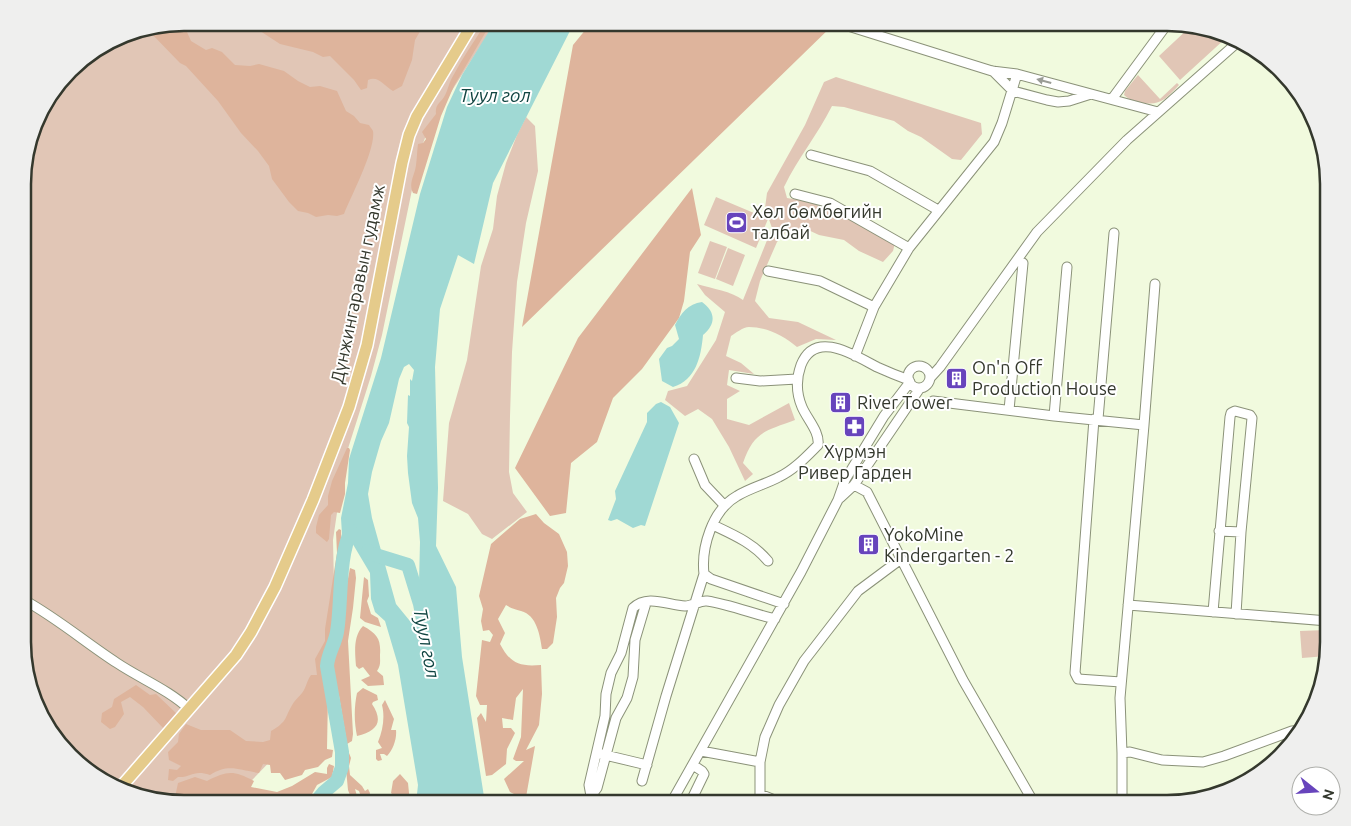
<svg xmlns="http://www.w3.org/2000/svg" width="1351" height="826" viewBox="0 0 1351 826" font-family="Ubuntu,sans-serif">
<rect width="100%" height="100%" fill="#f1fade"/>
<!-- green -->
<path fill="#e1c6b6" d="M184 23H495L430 125 420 151 382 335 371 376 345 458 333 540 334 585 330 633 304 726 230 803H184L142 798 94 776 44 723 24 663V163L39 112 77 63 122 35Z
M1191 26 1219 31 1226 38 1180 80 1159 56Z
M1138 75 1160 99 1177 83 1179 85C1165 100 1159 107 1138 102 1132 100 1128 99 1124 95L1125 91Z
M836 77 981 123 982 134 961 160 952 159 921 137 908 131 894 121 844 107 832 106C818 134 798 158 784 187L787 198 811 202 831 212 859 222 895 243 893 251 883 262 859 251 844 240 819 235 804 228 786 232 777 242 760 281 755 301 769 318 798 322 836 340 816 339 797 347C784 336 767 327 749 327 743 327 736 333 731 336L726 356 741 363 754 374 729 370 727 385 740 391 727 399V419L749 425 789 403 795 420C766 431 754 431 743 463L753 474 745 481 729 447 712 419 698 409 685 416 665 400 668 391 687 386 716 340 725 312 705 295 697 284C713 289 731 291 743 300L772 228 765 208 767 193 805 125 824 82Z
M526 117 535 126 538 171 526 223 517 282 512 352 510 416 509 472 513 493 527 512 492 539 482 534 468 514 443 501 449 423 467 360 481 266 493 229 497 196 506 163 517 135Z
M716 197 768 219 756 248 704 225Z
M710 241 727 247 715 279 698 273Z
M728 248 745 255 733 286 716 279Z
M1326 630 1327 656 1302 658 1300 631Z"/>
<!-- forest -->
<path fill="#deb49c" d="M183 23 191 41 206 50 212 48 222 52 235 65 250 66 259 64 284 71 298 81 310 87 320 86 337 91 346 111 354 116 360 123 369 125C370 127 372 129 373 131 376 149 351 196 344 214L337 216 328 215 316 217 308 213 298 211 289 202 272 179 269 166 258 151 241 133 218 101 186 66 180 63 148 30Z
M248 23H425L415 40 412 60 402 86 393 91C384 86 378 75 368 80L367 88 361 90 354 80 330 56 323 57 313 52 280 44Z
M486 23H491L454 86 441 116 417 194 413 193C408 183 415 175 416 165 417 158 417 151 418 144L423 143 426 139 422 132 436 114C435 105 439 104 444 97 448 91 449 82 453 76 463 57 475 40 486 23Z
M591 23H835L522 327 573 45Z
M692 188 701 235 690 252 684 301 679 318 642 369 613 398 597 442 571 463 566 513 550 516 515 468 578 338Z
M347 448H349L350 450 345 483V494L340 513 334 512 331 515 329 539 327 542 316 533V527L319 515 328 505V496L332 481Z
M536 514 544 523 559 534 567 552 568 566 564 583 560 588 556 598 557 617 553 643 547 649H542C540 636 537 615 521 611 515 609 512 609 506 605L498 619 505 633 500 644C510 663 519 667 541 665L542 694 539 725 526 750 535 746 525 803H518L520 797 510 792 504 779 524 761H516L513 759 521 737 523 689 516 698 513 720 502 718 503 728H511L515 733 507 749 506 764 492 775 486 776 477 718 481 713 486 722 487 705H480L476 696 482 640 490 642 493 635 489 630 483 631 481 621 483 609 479 596 491 544 520 519Z
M339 529 341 530 342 561 333 634 324 661 328 695 327 749 333 750 332 757 325 760 318 767 305 770 302 775 285 780 280 773H271L270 765 263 764 259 773C239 770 228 763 210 775 193 769 191 778 178 777L173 781 168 780 169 769 177 770 181 766 169 760 168 752 178 742 179 734 186 724 201 730H230L246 741 263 742 270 740 271 731C289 721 284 717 294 702 297 698 302 694 304 690 307 684 307 681 311 675H317L315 659 325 641V629L337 553 336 532Z
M350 568 355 570 356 578 353 608 348 641 353 734 352 741 347 744 339 696 332 679 330 666 333 652 339 644 344 626V600Z
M364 577 368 580 369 596 367 601 371 614 378 618 381 627 365 622 360 618Z
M363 626C378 634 381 640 380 655 380 662 381 665 377 671L383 676 384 685 368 686 361 680 370 676 363 667 359 669 356 666C355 653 353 636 363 626Z
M136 685 150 695 156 694 177 714 164 729 143 707 130 697 121 702 124 714 115 727 110 729 101 722 102 713 112 707 114 699Z
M363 688 377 695 378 700 373 702 372 704C384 722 377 731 357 736 354 722 354 707 357 693Z
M385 700 394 719 391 730H396C397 739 393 750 387 756L384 754H380L382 760 378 761 376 759V750L382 748 378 742C383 730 385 717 382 705Z
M349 753 351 758 349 766 350 775 362 786 365 791 368 789 370 793 368 801 362 799 359 791 355 789 359 803H353L348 790 345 758Z
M329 764 334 766 332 777 317 785 307 803H184L174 802 178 783 195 777 207 781C227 771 233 770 254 781L251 787 277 792 292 786 315 772 327 774V768Z
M400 774 408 783 410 803 399 801 391 793 393 781Z"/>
<!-- water -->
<path fill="#a0d9d4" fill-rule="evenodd" d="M494 23H574L493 183 474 264 458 255 440 309 435 367 438 488 436 546 456 587 462 657 485 803H416L418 785 398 665 385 621 375 612 371 599 370 573 351 541 349 548 343 550 341 518 348 483 349 459 381 358 420 194 447 107 462 75ZM409 364 414 370 412 381 410 379V396L408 395 407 423 409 427 407 456 408 473 412 503 418 518 420 542 419 583 426 621 414 626 396 604 372 518 368 494 372 472 381 441 389 423 399 379 404 367Z
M702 302C716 312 716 324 703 335 701 357 696 380 673 387L662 381 659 359 667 348 672 346 679 339 675 325C681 313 688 304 702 302Z
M661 402 670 407 679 423 645 526 641 525 633 528 617 519 611 521 608 520 616 499 615 491 647 422V413L656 404Z"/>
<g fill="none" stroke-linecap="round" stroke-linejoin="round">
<!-- river -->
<path stroke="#a0d9d4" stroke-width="14" d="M368 551 369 553 408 565 420 604 427 640
M315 803 324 792 337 781 342 767V752L327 666C328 653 335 644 337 632 342 603 338 557 351 531"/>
<defs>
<path id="minor" d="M848 26 992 71 1017 74 1158 112
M993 71 1013 91 1047 100 1058 102 1069 101 1091 94
M1112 99 1168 23
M811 155 870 171 938 210
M795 194 830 203 909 248
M768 271 820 281 874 307
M855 356 874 307 909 248 994 142 1002 123 1017 74
M908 377a11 11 0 1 1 22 0a11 11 0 1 1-22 0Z
M736 378 760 381 797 379
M930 378 940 367 1037 232 1127 140 1239 41
M933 401 1054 416 1144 425 1155 284
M1009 410 1023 263
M1054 416 1067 267
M1094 419 1075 673 1078 679 1121 682
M1098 419 1114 233
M1144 425 1120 698 1122 753 1130 752 1162 760 1203 762 1224 756 1292 731 1302 730
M694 459 705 485 724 505
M854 485 867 492 963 680 1034 803
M840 498 854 485 920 388
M713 525C734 535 753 543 768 561
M1219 531 1241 532
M704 574 711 579 784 604
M24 600C57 618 86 643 117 663 141 679 169 690 189 709
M1128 605 1328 621
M1213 612 1230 417 1231 413 1235 411 1250 415 1252 418 1241 532 1236 614
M701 751 760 762 765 737 779 705 804 661 858 591 901 559
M1122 753V803
M601 754 647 765
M760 762V794L782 803
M642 781 666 696 704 574C701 548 712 510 737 496 750 488 766 484 779 477 794 470 807 456 818 445 820 432 807 419 802 407 796 393 796 379 801 365 815 329 854 355 877 367 888 372 898 376 909 380
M591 796 589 785 605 716 606 694 611 673 621 653 633 608C647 594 668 605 685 606 693 606 700 600 707 601 728 604 754 614 775 619
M590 803 591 796 597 788 616 718 627 698 633 677 635 640 646 603
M671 803 801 572 838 500 845 480 884 416 910 382
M690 803 704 774 702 771 693 765"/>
<path id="major" d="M120 788 236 655 251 632 275 587 313 500 349 407 367 345 402 163 409 135 417 116 473 23"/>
</defs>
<!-- minor casing -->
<use href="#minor" stroke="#8b9279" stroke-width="11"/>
<!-- major casing -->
<use href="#major" stroke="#fff" stroke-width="14"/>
<!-- minor -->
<use href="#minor" stroke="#fff" stroke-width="9"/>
<!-- major -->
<use href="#major" stroke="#e5cb8b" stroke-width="11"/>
</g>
<!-- one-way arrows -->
<defs><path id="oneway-solid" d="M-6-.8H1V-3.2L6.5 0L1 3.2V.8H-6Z" transform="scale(1.25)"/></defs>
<use fill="#9a9c96" href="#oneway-solid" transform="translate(1044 81) rotate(-165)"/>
<!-- icons -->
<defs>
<symbol id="stadium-square" viewBox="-11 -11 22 22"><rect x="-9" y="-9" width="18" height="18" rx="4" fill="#6744bc" stroke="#fff"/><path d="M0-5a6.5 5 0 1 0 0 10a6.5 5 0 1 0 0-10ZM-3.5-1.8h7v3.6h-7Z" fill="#fff"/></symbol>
<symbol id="building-square" viewBox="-11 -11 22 22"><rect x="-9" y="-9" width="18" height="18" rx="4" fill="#6744bc" stroke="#fff"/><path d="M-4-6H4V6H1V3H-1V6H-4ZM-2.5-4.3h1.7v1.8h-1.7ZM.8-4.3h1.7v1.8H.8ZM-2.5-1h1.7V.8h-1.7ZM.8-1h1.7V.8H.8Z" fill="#fff"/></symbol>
<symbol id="pharmacy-square" viewBox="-11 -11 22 22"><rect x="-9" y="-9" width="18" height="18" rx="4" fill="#6744bc" stroke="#fff"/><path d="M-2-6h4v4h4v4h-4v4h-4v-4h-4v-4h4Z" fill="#fff"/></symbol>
</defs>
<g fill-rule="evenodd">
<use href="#stadium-square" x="724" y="210" width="25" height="25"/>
<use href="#building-square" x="944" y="366" width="25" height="25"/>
<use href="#building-square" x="828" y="390" width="25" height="25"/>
<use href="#pharmacy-square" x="842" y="414" width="25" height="25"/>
<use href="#building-square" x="856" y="532" width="25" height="25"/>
</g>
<g text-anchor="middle" stroke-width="4" stroke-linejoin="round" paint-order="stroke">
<!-- poi labels -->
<g font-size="18" fill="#34382d" stroke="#fff" text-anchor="start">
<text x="752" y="218">Хөл бөмбөгийн<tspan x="752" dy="21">талбай</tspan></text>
<text x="972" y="374">On'n Off<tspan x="972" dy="21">Production House</tspan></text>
<text x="857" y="409">River Tower</text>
<text x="855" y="458" text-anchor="middle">Хүрмэн<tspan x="855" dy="21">Ривер Гарден</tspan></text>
<text x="884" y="541">YokoMine<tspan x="884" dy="21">Kindergarten - 2</tspan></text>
</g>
<!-- street labels -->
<g font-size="18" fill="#34382d" stroke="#fff">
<text transform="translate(358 284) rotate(-78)" y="6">Дүнжингаравын гудамж</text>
</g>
<!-- water labels -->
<g font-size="19" font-style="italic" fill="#114542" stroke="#fff">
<text x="495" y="102">Туул гол</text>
<text transform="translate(427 643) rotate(79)" y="7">Туул гол</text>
</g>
</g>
<!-- crop -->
<path d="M0 0H1351V826H0ZM184 31H1167A153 153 0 0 1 1320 184V642A153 153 0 0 1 1167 795H184A153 153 0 0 1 31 642V184A153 153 0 0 1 184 31Z" fill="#efefee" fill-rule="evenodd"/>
<path fill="none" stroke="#34382d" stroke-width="2.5" d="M184 31H1167A153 153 0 0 1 1320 184V642A153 153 0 0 1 1167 795H184A153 153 0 0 1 31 642V184A153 153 0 0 1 184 31Z"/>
<!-- north arrow -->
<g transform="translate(1316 791) rotate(107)"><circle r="24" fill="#ffffff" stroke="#aeafab"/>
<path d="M0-4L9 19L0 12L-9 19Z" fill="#6744bc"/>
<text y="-8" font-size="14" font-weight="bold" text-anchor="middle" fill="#34382d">N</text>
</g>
</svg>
